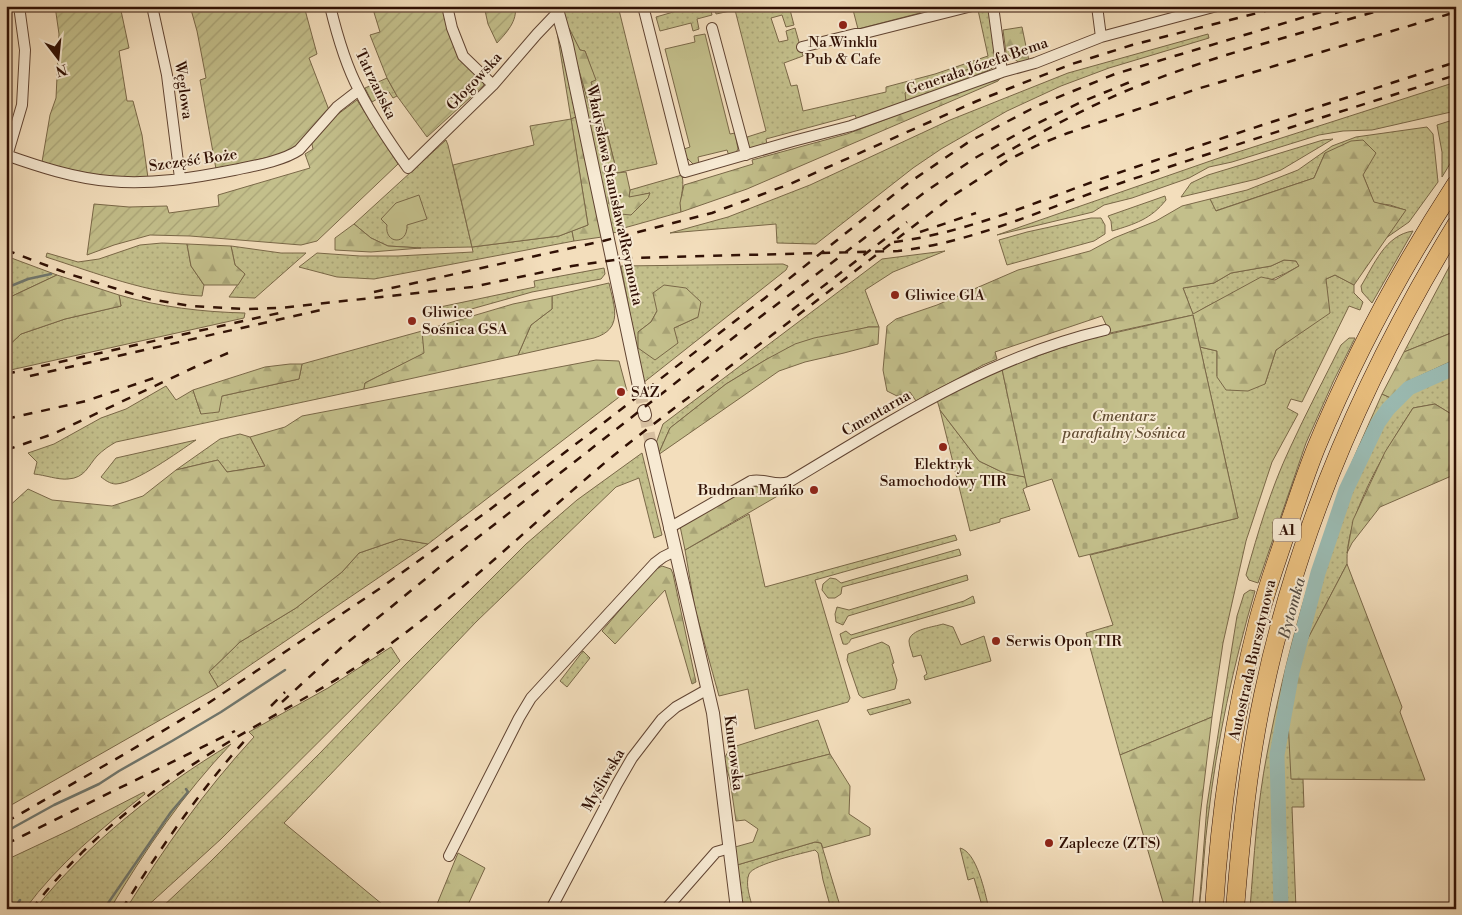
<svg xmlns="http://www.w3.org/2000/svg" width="1462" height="915" viewBox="0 0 1462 915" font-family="'Libre Bodoni',serif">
<defs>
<pattern id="grass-dots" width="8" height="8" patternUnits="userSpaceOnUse" patternTransform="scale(1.25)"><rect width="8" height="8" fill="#c3bf8b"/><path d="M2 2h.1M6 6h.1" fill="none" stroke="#a8a376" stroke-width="1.8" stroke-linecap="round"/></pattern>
<pattern id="forest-firs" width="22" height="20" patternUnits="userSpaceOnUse" patternTransform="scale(1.25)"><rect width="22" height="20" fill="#c3bf8b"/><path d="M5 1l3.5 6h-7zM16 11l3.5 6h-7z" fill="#a8a376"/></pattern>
<pattern id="cemetery-stones" width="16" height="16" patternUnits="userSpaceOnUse" patternTransform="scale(1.25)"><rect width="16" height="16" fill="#c3bf8b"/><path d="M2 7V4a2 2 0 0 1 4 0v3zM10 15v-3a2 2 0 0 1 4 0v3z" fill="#a8a376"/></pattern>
<pattern id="garden-furrows" width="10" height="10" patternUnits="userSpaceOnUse" patternTransform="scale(1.25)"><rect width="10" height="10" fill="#c3bf8b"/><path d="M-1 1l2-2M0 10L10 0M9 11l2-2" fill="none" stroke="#a8a376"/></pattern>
</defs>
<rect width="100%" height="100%" fill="#f3debc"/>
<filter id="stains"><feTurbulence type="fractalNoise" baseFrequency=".004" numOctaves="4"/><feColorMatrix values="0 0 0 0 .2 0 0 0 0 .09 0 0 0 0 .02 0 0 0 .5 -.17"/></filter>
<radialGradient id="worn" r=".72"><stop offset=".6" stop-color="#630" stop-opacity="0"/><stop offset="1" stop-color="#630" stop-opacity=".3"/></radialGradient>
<!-- grass -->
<path fill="url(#grass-dots)" stroke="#7a6848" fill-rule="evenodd" d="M562 6H618L657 164 617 173 608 137 591 82 595 79 585 51 580 50 569 29H567Z
M694 6H710L712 15 697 19 699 29 693 31 691 23 660 31 656 17Z
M714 6H789L794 25 786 27 782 15 771 18 779 42 788 40 786 31 795 28 803 56 784 63 791 86 797 85 803 111 886 92V87L935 74 988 56 978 10 987 7 989 10 996 59 906 92V101L857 120 855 115 766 139 767 144 747 150 744 138 766 131 735 10 716 14Z
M557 32H558L576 117 571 119Z
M1208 34 1209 38 1109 68 1061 86 1007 111 941 149 913 168 816 244 777 243 776 224 670 233 728 217 810 185 950 120 1068 73Z
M570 39 597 132 609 198V204L650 193 629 198 630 190 682 175C685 189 679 198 681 212L624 228 619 232 611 233Z
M387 78 397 96 393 98 389 92 372 102 365 88Z
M1456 82V110L1451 112 1372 130 1343 131 1319 135 1232 162 1209 167 1189 178 1132 198 1104 205 1093 212 997 235 1216 159Z
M1456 119V154L1442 177V152L1437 125Z
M1427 127 1433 134 1438 182 1409 222 1386 238 1405 210 1390 205 1374 203 1363 175 1325 153 1314 178 1215 211 1210 199 1247 190 1298 170 1332 146 1356 137Z
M1333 139 1281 170 1257 179 1181 197 1191 183 1208 175 1323 140Z
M446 140 448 145 472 247 559 236 572 231 574 241 374 279 337 277 299 267 317 253 360 256H398L473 252 472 247 421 248 388 246 371 238 354 224Z
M1165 196 1166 200C1151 219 1135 224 1112 231L1111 221 1108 216Z
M1091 218H1101L1105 225V234L1094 241 1007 265 999 240 1027 232Z
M1413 231 1372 303 1362 292 1361 286C1374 265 1385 235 1413 231Z
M162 243 187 244 191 266 204 285 202 296C149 294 96 273 46 257L47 253 78 262 99 259 140 245Z
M231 246 281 253H306L255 298 229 297 245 274 235 265Z
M945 251 893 272 865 290 879 327H868L767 359 726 384 670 428 658 455 655 446 663 424 882 259Z
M1456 254V331L1404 352Z
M6 256 57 275 6 299Z
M1284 260 1296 261 1299 266C1266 286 1224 293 1193 315L1183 288 1214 283 1231 273 1271 266Z
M783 264 788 266 786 270 643 383 621 266ZM657 311 698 317 674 328 638 332 651 322Z
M604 268 605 274 601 279 532 292 443 317 440 307 535 287 534 281Z
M1335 275 1354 285V293L1363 302 1360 310 1349 306 1302 402 1291 399 1287 408 1298 414 1272 462 1246 541 1223 643 1212 717 1120 755 1086 633 1113 625 1090 555 1238 518 1200 347 1217 351V376L1265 384 1276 350 1302 331 1326 279Z
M609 283C614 306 624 329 594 338L518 355 531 325 552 309V296Z
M119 295C160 307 202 312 245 313L244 318 6 371V348L21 334 65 319 121 306Z
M422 331 425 353 365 383 364 389 116 442C109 446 103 450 97 456 88 466 85 478 68 479 58 480 45 475 34 474L37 462 28 453 54 444 101 418 126 409 166 386 176 400 193 390 201 414 222 396 299 379 302 364Z
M1349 338H1355L1334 380 1306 443 1258 583 1249 580 1246 575C1258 532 1271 488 1290 448 1306 413 1324 379 1341 345Z
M1456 369V417L1435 404 1413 408C1386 450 1345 515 1347 564L1303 648 1292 779H1303L1304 807H1292L1296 909H1250C1254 857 1257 805 1267 754 1285 658 1313 558 1350 467 1360 443 1371 419 1382 394L1400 402 1423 384Z
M940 410 979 461 1004 473 1025 477 1027 487 1023 489 1030 510 1000 519V522L970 531Z
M240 434 250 437 265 466 227 472 218 460 176 470 220 439Z
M196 440C178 452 136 483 116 484 110 484 105 480 101 477L116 458Z
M642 453 662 535 654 538 639 478 616 487 476 622 284 823 388 909H160L211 861 320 753 406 664 526 544 577 500Z
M749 514 765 587 955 535 957 540 815 580 850 698 848 702 755 729 748 689 719 696 695 609 685 550Z
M400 539 428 544 218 687 209 672 240 642 296 608 342 572 359 553Z
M959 549 961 555 842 587 841 594 835 598H828L822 590 823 584 830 578 836 579 841 583Z
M967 575 968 580 848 616 843 625 836 622 835 614 837 607 849 610Z
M1250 590 1255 591C1233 666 1217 741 1208 818 1204 848 1203 879 1199 909L1207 805 1223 703 1237 616 1244 594Z
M973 596 975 603 851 639C849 643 848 645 843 644L840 634 846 631 851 635 964 601Z
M943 624 953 627 961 645 984 636 991 661 925 680 924 676 927 674 921 655 913 657C912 652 909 646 909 641 910 629 934 627 943 624Z
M882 642 889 646 894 663 892 664 897 680 895 689 863 698 859 695 847 660 848 654Z
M391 647 400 661 221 839 144 909H126C164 848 205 790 254 737L249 732 328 688Z
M583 651 590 658 567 687 560 681Z
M909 699 911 703 870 715 867 710Z
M818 720 830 754 730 780 724 759 730 748Z
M231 744C184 793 145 850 110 909H35C89 842 158 788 231 744Z
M144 792 145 794C102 828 58 864 25 909H6V860L70 830Z
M815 842 821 843 841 909H831L823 880 818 853 815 850C804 853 753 864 749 874 745 884 750 898 753 909H743L737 865Z
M960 848C977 852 985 893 989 909H983L974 878 968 880Z"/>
<!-- forest -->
<path fill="url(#forest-firs)" stroke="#7a6848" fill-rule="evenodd" d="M1022 27 1029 61 1021 64 1006 53 1003 30Z
M569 28 580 50 585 51 596 80 591 82 608 137 617 173 626 172 630 190 629 197 650 193 648 198 631 215 620 214 614 203 609 204V198L597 132 567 29Z
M996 59 994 67 987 71 906 101 905 93Z
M1003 75 998 81 747 189 681 212 680 203 684 185 753 164 752 160 847 134Z
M576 117 602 237 574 241 572 231 588 225 571 119Z
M1363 140 1376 153 1363 175 1374 202 1406 210 1354 285 1335 275 1326 279 1330 313 1276 350 1265 384 1248 391 1226 390 1217 377V351L1200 347 1193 315 1110 333 1102 316 995 352 997 359 983 365 916 401 910 392 897 396 887 391 883 370 887 326 896 319 937 305 1018 270 1090 251 1114 238 1156 221 1182 206 1210 199 1216 211 1314 178 1325 153 1351 141ZM1284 260 1296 261 1299 266 1275 280 1261 277 1193 314 1183 288 1214 283 1231 273 1271 266Z
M354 224 371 238 388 246 421 248 371 252 335 250V238Z
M187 244 231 246 235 265 245 274 238 285H204L191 266Z
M57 275 119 295 121 306 65 319 21 334 6 348V299Z
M664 285 686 288 701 302 698 317 674 328 678 343 655 360 638 348V332L651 322 657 311 653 293Z
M552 296V309L531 325 518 355 364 389 365 383 424 353 422 331 513 304Z
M869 327H879L878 344 844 353 805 362 779 371 658 455 670 428 726 384 767 359 795 344 814 338Z
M1456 331V359L1411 380 1391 398 1382 394 1404 352Z
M596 360 619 361 627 391 428 544 400 539 359 553 342 572 296 608 240 642 209 672 218 687 6 808V509L28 489 52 500 112 506 143 496 176 470 218 460 227 472 265 466 250 437 285 427 302 416Z
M290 364H302L299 379 222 396 219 412 201 414 193 390 265 367Z
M1002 369 1025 477 1004 473 979 461 940 410 937 400Z
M1435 404 1456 417V474L1380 507 1352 543 1347 553 1353 520 1385 452 1413 408Z
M750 485C761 487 769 493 781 494L685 550 680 526Z
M1347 564 1402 707 1400 712 1425 780 1291 779 1288 719 1303 648Z
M662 566 671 569 673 574 696 682 692 684 665 590 615 644 602 631 653 571Z
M1212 717 1200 817 1192 909H1165L1120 755Z
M830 754 850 786 849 814 870 828V835L823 848 821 843 815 842 737 865 735 847 753 842 758 829 745 820 736 821 730 780Z
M458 853 485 868 466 909H435Z"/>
<!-- cemetery -->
<path fill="url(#cemetery-stones)" stroke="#7a6848" d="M1193 315 1238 518 1079 557 1052 479 1027 487 1002 369 1079 341Z"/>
<!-- park -->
<path fill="#c3bf8b" stroke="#7a6848" d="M852 6H919L920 13 858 29Z
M705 34 730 134 735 133 738 149 735 154 729 156 727 150 698 157 699 164 694 165 685 156 684 149 690 147 665 49 695 42 694 36Z
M419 195 427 219 407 225C408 246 384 244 387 225L381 219 396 203Z"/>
<!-- garden -->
<path fill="url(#garden-furrows)" stroke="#7a6848" d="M55 6H120L129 48 119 51 127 101H133L142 135 148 178C112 180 76 172 42 162L50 115 56 98 59 34Z
M190 6H304L317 54 309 58 329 110 296 147 278 155 216 169 200 80 206 78 197 31Z
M372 6H444L449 29 483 82 484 85 427 137 397 96 387 78 370 35 380 32Z
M484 6H515C518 21 506 33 497 43L488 24Z
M357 100 398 164 317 241 301 245 190 236 150 235 114 245 87 255 94 204 129 207 167 206 169 213 219 206 218 195 310 168 305 154 313 149 311 140 326 123Z
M571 119 588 225 559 236 472 247 453 165 534 145 530 126Z"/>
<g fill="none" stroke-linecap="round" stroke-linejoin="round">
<!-- stream -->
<path stroke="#70776e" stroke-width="2.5" d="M6 288 28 279 51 274
M7 831 54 805 99 784 119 771 172 741 221 712 285 670
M14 909 20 900
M104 909 171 812 188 792 186 789"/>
<!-- river -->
<path stroke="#9bbcb4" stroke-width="15" d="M1281 909 1277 755 1292 672 1318 573 1346 490 1378 423 1388 409 1409 388 1456 367"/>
<!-- tertiary-tunnel -->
<path stroke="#d6bfa0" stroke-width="12" stroke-dasharray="12 6" stroke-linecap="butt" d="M640 391 644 411
M645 415 651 445"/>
<defs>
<path id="minor" d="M152 6 167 75 180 178
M330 6C337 35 345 64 359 90 373 118 390 143 408 168L493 85 537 34 558 12
M447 6 452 28 463 56 493 85
M643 6 685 172 793 141 851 126 1002 72 1035 63 1101 37 1217 6
M993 6 1002 72
M1097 6 1101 37
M712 28 746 155
M802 47 855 34H861L972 6
M6 155C40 167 74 178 109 181 151 185 194 178 234 170 253 166 283 161 299 150L337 107 359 90
M7 156 22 105 25 50 19 6
M669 528 751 481C765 478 775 487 789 482 891 421 988 357 1105 330
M449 856 519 718 531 698 655 563 663 557 675 551
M551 909 617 784 632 758 662 719 676 707 708 689
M666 909 716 852 730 848"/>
<path id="tertiary" d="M556 6 567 45 640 391
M644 411 645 415
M651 445 713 713 737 909"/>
<path id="motorway" d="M1214 909C1220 812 1234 715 1258 621 1265 594 1275 566 1284 539 1294 509 1304 478 1316 448 1354 356 1402 267 1456 184
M1235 909C1241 837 1248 766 1263 695 1298 527 1367 371 1456 225"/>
</defs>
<!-- minor casing -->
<use href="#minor" stroke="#614432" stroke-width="12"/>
<!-- tertiary casing -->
<use href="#tertiary" stroke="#614432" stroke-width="14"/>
<!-- motorway casing -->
<use href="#motorway" stroke="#301004" stroke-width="19"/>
<!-- minor -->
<use href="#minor" stroke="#f7ead3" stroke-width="10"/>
<!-- tertiary -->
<use href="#tertiary" stroke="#f7ead3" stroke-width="12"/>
<!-- motorway -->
<use href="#motorway" stroke="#eabf7e" stroke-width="18"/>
<!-- rail -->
<path stroke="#301004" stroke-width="2.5" stroke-dasharray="9 9" stroke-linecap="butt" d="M1335 13 1359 6
M997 158C1037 134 1078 112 1121 93 1209 56 1303 33 1395 6
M920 232 976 213
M894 242C972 232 1044 198 1118 173 1230 135 1343 99 1456 62
M6 250 69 274 149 299 190 306 245 309 280 308 472 287 572 266 629 258 898 251C975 242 1045 208 1118 184 1230 146 1343 111 1456 75
M374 292 603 241 712 213 790 184 977 101 1072 64 1132 45 1285 6
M792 310 907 222
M6 374 279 313
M30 376 325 309
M6 419 86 401 160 376
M6 450 53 434 195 367 228 353
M282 702 342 647 440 567 747 327 925 192 975 158 1026 129 1079 103 1130 82
M271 706 285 692
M6 822 128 752 204 706 382 587 488 511 589 434 765 298 907 184 970 141 1039 105 1115 74 1341 6
M6 844 235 731
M32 909C78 849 139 798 203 758 265 718 333 686 393 642 471 585 539 517 613 456 665 414 719 375 772 335 833 288 893 242 954 195L1008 160 1040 144 1068 133 1197 89 1456 12
M122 909C160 849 200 790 248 737"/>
</g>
<!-- markers -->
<g fill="#8f2418" stroke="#f7ead3" stroke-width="2">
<circle cx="843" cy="25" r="5"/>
<circle cx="895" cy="295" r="5"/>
<circle cx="412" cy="321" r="5"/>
<circle cx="621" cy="392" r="5"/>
<circle cx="943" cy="447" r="5"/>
<circle cx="814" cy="490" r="5"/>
<circle cx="996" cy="641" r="5"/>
<circle cx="1049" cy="843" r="5"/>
</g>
<g text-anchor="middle" stroke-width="4" stroke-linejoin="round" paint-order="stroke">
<!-- shield labels -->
<rect fill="#f7ead3" stroke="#6c5142" stroke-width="1" x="1273" y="518.5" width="28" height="23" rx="4"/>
<g font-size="14" font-weight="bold" fill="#301004">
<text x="1287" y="535">A1</text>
</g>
<!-- poi labels -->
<g font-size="15" fill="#301004" stroke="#f7ead3" text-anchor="start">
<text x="843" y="47" text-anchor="middle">Na Winklu<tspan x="843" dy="17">Pub &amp; Cafe</tspan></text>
<text x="905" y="300">Gliwice GlA</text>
<text x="422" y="317">Gliwice<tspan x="422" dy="17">Sośnica GSA</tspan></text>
<text x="631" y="397">SAZ</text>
<text x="943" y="469" text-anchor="middle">Elektryk<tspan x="943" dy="17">Samochodowy TIR</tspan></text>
<text x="804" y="495" text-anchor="end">Budman Mańko</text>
<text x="1006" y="646">Serwis Opon TIR</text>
<text x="1059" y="848">Zaplecze (ZTS)</text>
</g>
<!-- street labels -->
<g font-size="15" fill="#301004" stroke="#f7ead3">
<text transform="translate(977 66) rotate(-19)" y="5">Generała Józefa Bema</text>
<text transform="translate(474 81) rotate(-47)" y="5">Głogowska</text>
<text transform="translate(376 84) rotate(64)" y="5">Tatrzańska</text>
<text transform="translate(184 90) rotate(82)" y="5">Węglowa</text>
<text transform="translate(193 160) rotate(-8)" y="5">Szczęść Boże</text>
<text transform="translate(615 195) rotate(78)" y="5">Władysława Stanisława Reymonta</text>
<text transform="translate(876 413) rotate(-30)" y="5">Cmentarna</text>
<text transform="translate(1252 660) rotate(-77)" y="5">Autostrada Bursztynowa</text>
<text transform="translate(734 753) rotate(83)" y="5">Knurowska</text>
<text transform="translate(603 780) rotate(-60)" y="5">Myśliwska</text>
</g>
<!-- park labels -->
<g font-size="15" font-style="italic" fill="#634d33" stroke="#f7ead3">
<text x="1124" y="421">Cmentarz<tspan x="1124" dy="17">parafialny Sośnica</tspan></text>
</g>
<!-- water labels -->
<g font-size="16" font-style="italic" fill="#554c42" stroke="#f7ead3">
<text transform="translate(1291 608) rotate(-75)" y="6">Bytomka</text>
</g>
</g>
<!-- margin -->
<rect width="1462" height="915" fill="none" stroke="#f3debc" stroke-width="25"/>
<rect x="8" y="8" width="1447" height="900" fill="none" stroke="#301004" stroke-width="2.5"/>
<rect x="12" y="12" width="1437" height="890" fill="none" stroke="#301004"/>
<!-- north arrow -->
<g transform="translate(58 58) rotate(164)" stroke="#f7ead3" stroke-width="4" paint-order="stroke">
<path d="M0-4L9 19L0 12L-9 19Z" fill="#301004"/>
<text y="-8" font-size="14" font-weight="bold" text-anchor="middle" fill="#301004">N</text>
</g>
<rect width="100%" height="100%" filter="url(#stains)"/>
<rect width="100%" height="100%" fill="url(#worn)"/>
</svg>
